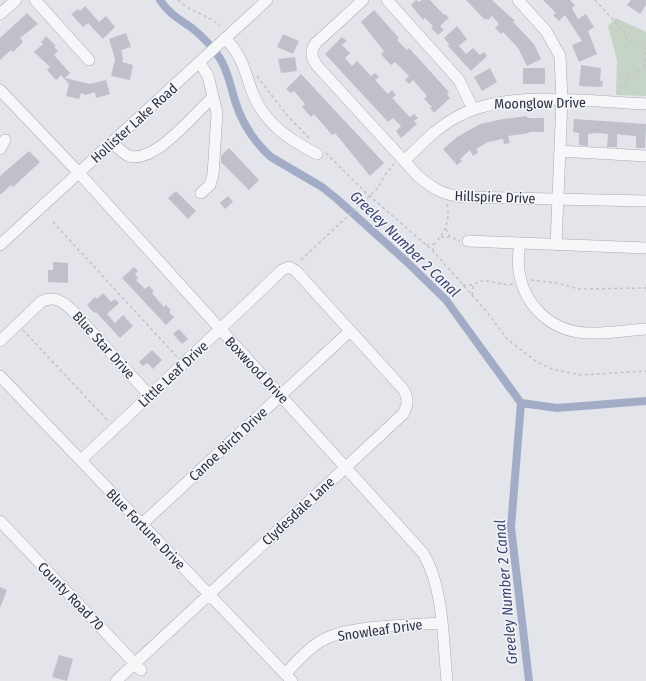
<svg xmlns="http://www.w3.org/2000/svg" width="646" height="681" viewBox="0 0 646 681" font-family="'Fira Sans Condensed',sans-serif">
<rect width="100%" height="100%" fill="#e4e5eb"/>
<!-- green -->
<path fill="#c6d4c6" d="M616 18 646 32V96L616 95 617 60 608 26Z"/>
<g fill="none" stroke-linecap="round" stroke-linejoin="round">
<!-- canal -->
<path stroke="#a3acc7" stroke-width="8" d="M160 0C168 13 179 19 192 28 202 36 214 49 221 60 228 72 231 87 235 101 242 123 253 141 271 157L322 187 337 199 407 262 446 300 521 403 511 527 529 681
M521 403 557 408 646 401"/>
</g>
<!-- building -->
<path fill="#bfc0ca" d="M416 0 419 2 422 0H430L444 15 445 14 449 18 440 26 444 30 438 35 431 28 433 26 425 18 423 20 411 5Z
M466 0H492L515 21 513 22 534 44 541 59 527 66 518 48 503 32 501 34 495 28 499 24 492 16 488 20 486 18 485 20Z
M543 0H570L575 5 572 8 578 19 586 14 594 27 588 31 597 54 579 62 572 45 582 41 565 15 559 21 553 15 556 13Z
M631 0H646V5L640 14 627 5Z
M85 6 99 22 106 16 115 27 103 39 88 23 83 27 71 14 78 9 80 11Z
M374 10 399 38 397 40 407 50 409 48 449 92 447 94 450 98 434 113 430 108 432 107 424 99 427 96 413 80 409 84 405 80 409 76 395 62 391 65 386 60 381 54 384 51 361 22Z
M27 13 38 24 20 38 23 42 13 52 11 50 0 60V38Z
M457 26 467 39 459 46 466 54 473 48 480 55 484 52 487 56 471 71 448 46 449 44 444 38Z
M126 33 131 47 121 50 123 58 122 62 133 65 130 80 111 76 115 59 109 39Z
M283 34 299 41 293 54 277 47Z
M46 36 56 46 54 47 58 51 54 55 70 73 65 78 90 84 106 80 110 94 96 98 95 92 86 95 81 93 79 99 66 96 69 84 61 75 56 80 47 70 50 67 34 52 43 44 41 42Z
M342 37 347 41 342 45 350 53 345 58 352 66 357 61 371 76 375 73 379 77 375 80 388 94 392 90 396 95 392 98 407 114 410 117 414 114 418 118 414 121 417 124 401 138 396 131 401 126 393 118 388 122 325 54Z
M295 57 297 71 281 73 278 59Z
M581 65 601 68 600 81H603L602 87 579 86Z
M490 68 497 82 482 91 474 77Z
M523 68H545V84H523Z
M301 74 384 163 370 176 335 133 332 135 314 114 311 117 302 107 305 104 294 91 291 93 286 89Z
M527 116V118H544V132H529V133L508 136 510 143 504 144 503 139 488 142 476 149 478 153 473 156 470 150 460 159 462 161 457 165 443 149 457 137 480 124 503 119Z
M574 119 646 124 645 148H636V136L624 135 617 134V147H607L608 134 596 133 588 134V146L579 145V133L573 132Z
M229 148 259 180 249 190 221 162V156Z
M29 151 40 162 13 187 11 185 0 195V176Z
M176 191 196 211 188 219 168 198Z
M228 196 233 202 225 209 220 203Z
M53 262 68 263V283L48 282V270H53Z
M134 267 138 271 135 274 138 278 136 280 145 289 149 286 154 291 152 293 164 307 166 305 171 310 169 312 174 317 166 325 122 278Z
M103 293 111 302 115 299 119 303 107 314 115 323 123 315 133 326 120 338 96 312 94 313 87 305 95 297 97 299Z
M179 329 188 339 182 344 173 334Z
M152 350 162 360 153 369 147 363 143 366 139 362Z
M0 587 7 590 0 608Z
M59 655 73 659 67 681 52 677Z"/>
<g fill="none" stroke-linecap="round" stroke-linejoin="round">
<defs>
<path id="minor" d="M35 0 89 60
M363 0 316 43C308 53 313 61 320 69L418 176C433 189 444 195 464 197L646 201
M387 0 459 80 473 109
M518 0 546 31 560 56 562 100 556 245
M0 14 16 0
M226 39C244 59 244 70 253 94 265 124 290 140 317 154
M200 63 208 76 217 113 213 175 210 185 201 193
M0 90 79 173 423 553C444 587 443 642 447 681
M112 142C117 147 122 153 129 156 155 164 195 113 213 97
M0 149 5 140
M560 151 646 156
M404 161C420 146 436 128 455 118 506 88 588 102 646 104
M468 241 646 248
M520 243C519 252 517 262 519 271 524 306 552 332 588 333 607 334 627 330 646 329
M0 245 267 0
M0 341 42 301C54 296 62 301 71 309L150 396
M0 376 292 681
M81 460 254 297 282 270 289 267 296 271 403 389C409 398 408 405 403 414L116 681
M0 521 141 670
M142 524 350 331
M285 674C296 663 307 649 321 641 347 625 409 625 441 623"/>
</defs>
<!-- minor casing -->
<use href="#minor" stroke="#a9abb5" stroke-width="12"/>
<!-- path -->
<path stroke="#c2c3c9" stroke-width="1.5" stroke-dasharray="3 3" stroke-linecap="butt" d="M178 0C190 12 207 14 220 26
M595 0 623 30 627 39 640 44 646 49
M646 52 644 65 646 71
M257 76 286 114 310 139
M618 94 630 77 646 67
M326 153 363 190 433 251 487 312 507 339 537 362 552 369 581 375 646 371
M53 222 178 358
M446 229 450 237 460 241
M441 237H449
M426 245 434 244
M433 251 434 244C446 231 450 222 447 203
M301 260 378 188 385 175 394 164
M531 280 557 283 579 289 646 288
M463 285H473
M472 295 473 285C487 275 498 287 513 284
M23 330 109 422"/>
<!-- minor -->
<use href="#minor" stroke="#f7f7f9" stroke-width="11"/>
</g>
<g text-anchor="middle" stroke-width="3" stroke-linejoin="round" paint-order="stroke">
<!-- street labels -->
<g font-size="14" fill="#2d3042" stroke="#f4f5f8">
<text transform="translate(540 103) rotate(-1)" y="5">Moonglow Drive</text>
<text transform="translate(134 123) rotate(-42)" y="5">Hollister Lake Road</text>
<text transform="translate(495 197) rotate(2)" y="5">Hillspire Drive</text>
<text transform="translate(104 345) rotate(48)" y="5">Blue Star Drive</text>
<text transform="translate(257 370) rotate(47)" y="5">Boxwood Drive</text>
<text transform="translate(173 374) rotate(-43)" y="5">Little Leaf Drive</text>
<text transform="translate(228 444) rotate(-43)" y="5">Canoe Birch Drive</text>
<text transform="translate(298 511) rotate(-43)" y="5">Clydesdale Lane</text>
<text transform="translate(146 529) rotate(46)" y="5">Blue Fortune Drive</text>
<text transform="translate(71 596) rotate(46)" y="5">County Road 70</text>
<text transform="translate(380 630) rotate(-8)" y="5">Snowleaf Drive</text>
</g>
<!-- water labels -->
<g font-size="15" font-style="italic" fill="#3b4672" stroke="#f4f5f8">
<text transform="translate(405 244) rotate(44)" y="5">Greeley Number 2 Canal</text>
<text transform="translate(506 592) rotate(-95)" y="5">Greeley Number 2 Canal</text>
</g>
</g>
</svg>
